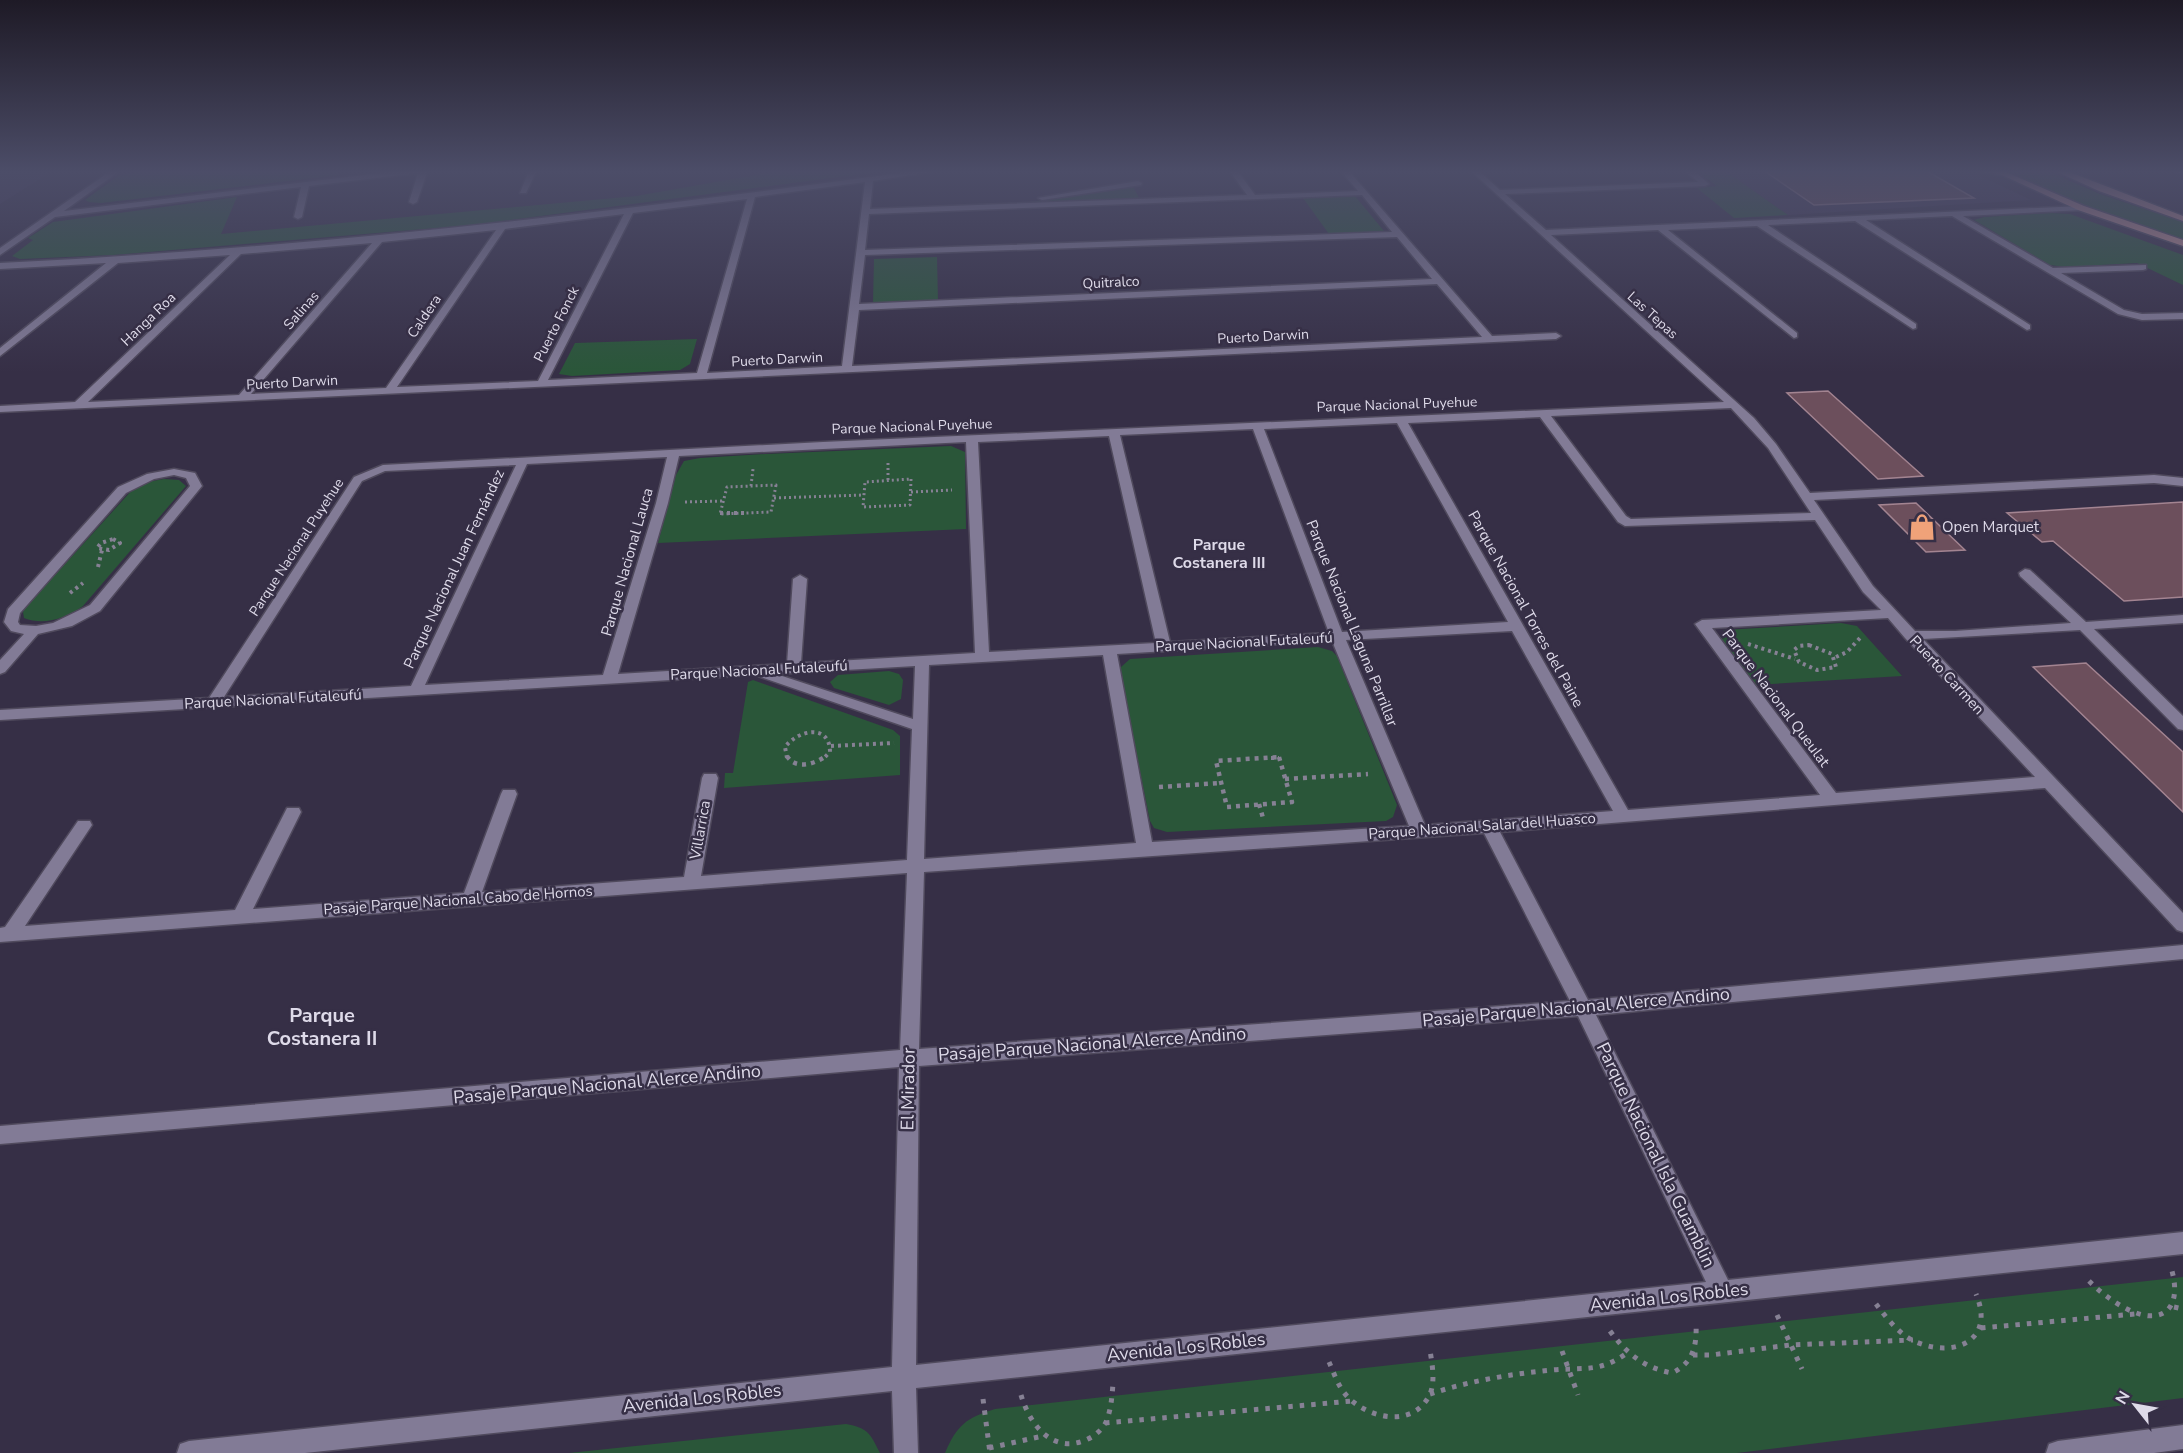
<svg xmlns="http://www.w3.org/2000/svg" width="2183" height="1453" viewBox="0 0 2183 1453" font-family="'Nunito Sans',sans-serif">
<rect width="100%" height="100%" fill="#362f46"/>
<!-- built -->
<path fill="#403754" d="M0 170H54L0 204Z
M1724 170H1968L2031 200 1788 215Z"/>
<!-- green -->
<path fill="#2a5639" d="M337 170 339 175 101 203 89 202 85 200 118 176 139 171Z
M784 170H892L472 225 113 255 20 259 12 256 33 240 28 238 53 222 237 197 221 234 636 196Z
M1695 170H1724L1788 215 1734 218 1697 188 1717 186Z
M2004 170H2045L2100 194 2183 222V239L2072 201Z
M1127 187 1134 188 1139 198 1135 200 1005 206Z
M1355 196 1384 231 1329 234 1303 198Z
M2051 213 2070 214 2183 255V285L2137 263 2065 267 2050 265 1974 220 1984 217Z
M937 257 938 301 873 303 874 259Z
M697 339 690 364 680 370 572 376 559 374 575 343Z
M951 446 965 452 966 529 658 543 676 475 684 461 700 458 766 454Z
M164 479 179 480 186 486 83 606C67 618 44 626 24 618L23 612 26 607 133 489 147 482Z
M1841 623 1857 626 1902 676 1754 685 1720 638 1724 630Z
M1318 647 1332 651 1337 656 1397 805 1393 817 1386 821 1167 832 1154 828 1150 821 1120 672 1121 667 1130 659Z
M889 671 899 674 903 680 901 699 889 705 834 688 830 682 838 675Z
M753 680 893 730 900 736V775L724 788 725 773H733L748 682Z
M2183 1277V1398L1737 1453H945C957 1425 966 1418 995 1409Z
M846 1424C868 1428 870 1433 880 1453H569Z"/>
<!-- building -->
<path fill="#6c4f5c" stroke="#a38491" stroke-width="1.5" d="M1763 170H1925L1974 198 1814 205Z
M1828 391 1923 476 1878 479 1787 393Z
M2183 502V597L2124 601 2053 541 2042 542 2007 513Z
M1916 503 1965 550 1926 552 1879 505Z
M2086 663 2183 752V812L2033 667Z"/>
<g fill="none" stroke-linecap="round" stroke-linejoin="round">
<defs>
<path id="minor" d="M112 170H121L64 211 405 170H428L417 202 413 204 409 202 418 173 309 186 302 217 298 219 294 217 301 187 55 217 0 255V248Z
M529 170H537L526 193H520Z
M922 170H942L873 181 870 209 1247 195 1229 170H1237L1255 195 1358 191 1340 170H1348L1492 336 1556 333 1561 336 1556 339 0 412V406L75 402 230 255 118 263 0 356V348L106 263 0 269V263C309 248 615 212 922 170ZM865 182 842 366 707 373 755 197ZM1362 195 1392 232 865 250 869 214ZM747 199 697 373 548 380 633 213ZM624 214 538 381 397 387 505 229ZM496 230 386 388 251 394 382 242ZM1397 237 1432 279 859 304 865 255ZM372 243 239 395 88 402 241 254ZM1437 284 1482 337 852 366 859 310Z
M1470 170H1478L1500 190 1698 182 1684 170H1693L1709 184 1705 186 1505 194 1546 230 2081 206 2085 208 2084 210 1963 216 2053 268 2146 265V269L2143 270 2061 273 2124 310 2142 314 2183 313V319L2142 320 2118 314 1952 216 1866 220 2030 325V329L2027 330 1855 221 1768 225 1916 324V328L1913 329 1757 226 1668 230 1797 333V337L1794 338 1658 230 1551 235 1754 418 1776 444 1810 493 2154 475 2183 478V486L2154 483 1814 500 1873 586 1915 631H1955L2071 623 2020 576 2019 573 2025 569 2030 570 2086 622 2183 615V623L2094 629 2183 716V730L2178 729 2080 630 1923 639 2183 913V932L2177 930 2045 788 1500 832 1588 1000 2183 945V959L1596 1015 1728 1280 2183 1232V1254L916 1388 918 1453H894L892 1391 305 1453H177L180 1444 189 1441 892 1367 899 1067 0 1144V1126L900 1050 907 873 0 942V928L5 927 78 821H90L92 825 25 926 235 910 285 812 287 808H299L301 812 253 909 464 893 501 794 503 790H515L517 794 482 892 684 877 702 778 704 774H716L718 778 701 876 907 860 912 729 755 675 0 720V710L209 698 354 477 383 465 823 442 1724 402ZM1731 408 1768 448 1811 513 1631 519 1626 516 1551 416ZM1540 417 1618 522 1625 526 1815 520 1863 592 1881 610 1702 620 1695 624 1820 795 1628 810 1408 423ZM1397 423 1508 622 1342 632 1264 429ZM1253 429 1329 633 1170 642 1120 435ZM1109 436 1156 643 989 652 978 442ZM966 442 975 653 801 663 807 579 800 575 793 579 787 664 618 674 668 503 679 456ZM667 457 656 503 603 675 425 685 527 464ZM516 465 411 686 224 697 362 481 385 471ZM1888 618 1905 638 2035 777 1836 793 1712 628ZM1512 631 1613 811 1425 825 1346 640ZM1332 641 1409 826 1152 842 1117 654ZM1103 655 1136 843 924 859 929 665ZM915 666 913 719 776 674ZM1484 833 1570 1001 919 1049 924 872ZM1578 1016 1706 1282 916 1365 919 1066Z
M1973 170H1995L2004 173 2000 175Z
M2175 170H2183V173L2176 172Z
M1138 181 1142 183 1141 185 1042 200 1038 198Z
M174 469 195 473 202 486 100 611 72 626 38 634 5 672 0 674V660L24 634 11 631 4 622 8 609 118 487 147 474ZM174 475 186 478 190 486 90 605 53 623 36 626 20 625 18 622 20 613 126 493 154 479Z
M2183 1425V1449L2154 1453H2046L2049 1444 2058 1441Z"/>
<path id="major" d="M1991 170H2001L2084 206 2183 240V246L2078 210Z
M2053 170H2064L2183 216V221L2099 191Z"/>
</defs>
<!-- minor casing -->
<use href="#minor" stroke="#504a5d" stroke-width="3"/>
<!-- major casing -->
<use href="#major" stroke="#504a5d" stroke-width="3"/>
<!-- path-far3 -->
<path stroke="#868194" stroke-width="3" stroke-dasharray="2 3" stroke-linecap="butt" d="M888 463V481
M911 479 910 505 863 507 865 482Z
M776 485 771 512 720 514 727 487Z
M751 486 753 469
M911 492 952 490
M774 498 864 495
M685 502 724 501"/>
<!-- path-far2 -->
<path stroke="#868194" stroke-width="4" stroke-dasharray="3 4" stroke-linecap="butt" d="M720 513H744
M113 539 120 543 109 550 97 548 101 543Z
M98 567 102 550
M70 593 83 583
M1748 644 1795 659
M1809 645 1832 654 1836 667 1817 670 1799 662 1794 650 1799 646Z
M1836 657 1847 652 1860 638
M831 746 894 743
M787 758 785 747C798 730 830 723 830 752L824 758
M1271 758H1279"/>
<!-- path-far1 -->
<path stroke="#868194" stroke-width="4.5" stroke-dasharray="4 5" stroke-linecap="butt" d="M787 756C795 770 815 764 826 756
M1279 757 1292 802 1227 807 1216 761Z
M1285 779 1368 774
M1159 787 1221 783
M1259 804 1263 818"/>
<!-- path -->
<path stroke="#868194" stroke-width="5" stroke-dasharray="4.5 7" stroke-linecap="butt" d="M2089 1281C2100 1292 2113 1302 2127 1309 2163 1327 2182 1308 2172 1271
M1876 1304C1886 1317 1897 1332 1912 1340 1949 1359 1997 1344 1976 1294
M2174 1307 2183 1309
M1777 1315 1802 1369
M1981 1328 2135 1314
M1610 1331C1626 1353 1644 1368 1672 1373 1693 1363 1697 1346 1696 1324
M1562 1351 1578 1395
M1693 1355H1711L1790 1345 1913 1340
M1329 1362C1334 1373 1338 1386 1346 1395 1366 1418 1412 1429 1429 1396 1436 1383 1432 1364 1430 1350
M1430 1394C1469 1381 1511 1374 1552 1370 1584 1367 1599 1373 1627 1353
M1021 1395C1029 1422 1050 1453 1083 1441 1092 1438 1100 1432 1105 1424 1111 1412 1112 1397 1113 1383
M983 1399 990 1453
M1105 1423 1352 1401
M989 1448 1043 1436"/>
<!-- minor -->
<use href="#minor" fill="#827b96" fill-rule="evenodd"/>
<!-- major -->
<use href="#major" fill="#c29093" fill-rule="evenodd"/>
</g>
<!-- sky -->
<linearGradient id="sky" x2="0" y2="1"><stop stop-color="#1e1a26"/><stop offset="0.46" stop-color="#4c4d68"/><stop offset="1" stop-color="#4c4d68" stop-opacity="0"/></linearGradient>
<rect width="2183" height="373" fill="url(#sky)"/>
<!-- icons -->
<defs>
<symbol id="shop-bare" viewBox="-9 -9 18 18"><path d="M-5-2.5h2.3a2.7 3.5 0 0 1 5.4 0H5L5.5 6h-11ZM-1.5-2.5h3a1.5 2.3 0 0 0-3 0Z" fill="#f0a279" stroke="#362f46" stroke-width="2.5" paint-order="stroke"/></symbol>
</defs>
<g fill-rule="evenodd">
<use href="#shop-bare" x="1903" y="508" width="38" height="38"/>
</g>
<g text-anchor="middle" stroke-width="5" stroke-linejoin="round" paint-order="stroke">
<!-- far-street labels -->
<g font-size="14" fill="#dedae9" stroke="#362f46">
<text transform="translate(1111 282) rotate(-3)" y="5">Quitralco</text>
<text transform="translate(301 310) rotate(-49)" y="5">Salinas</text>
<text transform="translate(1653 315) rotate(42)" y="5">Las Tepas</text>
<text transform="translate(424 316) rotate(-56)" y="5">Caldera</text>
<text transform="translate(148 319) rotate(-44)" y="5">Hanga Roa</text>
<text transform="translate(556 324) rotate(-63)" y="5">Puerto Fonck</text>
<text transform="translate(1263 336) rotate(-3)" y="5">Puerto Darwin</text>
<text transform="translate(777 359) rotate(-3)" y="5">Puerto Darwin</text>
<text transform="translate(292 382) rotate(-3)" y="5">Puerto Darwin</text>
<text transform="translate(1397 404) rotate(-2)" y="5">Parque Nacional Puyehue</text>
<text transform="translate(912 426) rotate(-2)" y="5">Parque Nacional Puyehue</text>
<text transform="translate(296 547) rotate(-57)" y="5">Parque Nacional Puyehue</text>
</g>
<!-- poi labels -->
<g font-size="15" fill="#dedae9" stroke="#362f46" text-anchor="start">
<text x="1942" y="532">Open Marquet</text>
</g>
<!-- street labels -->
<g font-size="15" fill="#dedae9" stroke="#362f46">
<text transform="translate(627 562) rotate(-74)" y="5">Parque Nacional Lauca</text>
<text transform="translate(454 569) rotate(-65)" y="5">Parque Nacional Juan Fernández</text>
<text transform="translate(1526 609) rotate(61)" y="5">Parque Nacional Torres del Paine</text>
<text transform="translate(1352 623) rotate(68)" y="5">Parque Nacional Laguna Parrillar</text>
<text transform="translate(1244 642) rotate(-3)" y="5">Parque Nacional Futaleufú</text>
<text transform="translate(759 670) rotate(-3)" y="5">Parque Nacional Futaleufú</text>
<text transform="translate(1947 675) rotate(47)" y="5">Puerto Carmen</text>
<text transform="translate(1776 698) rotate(53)" y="5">Parque Nacional Queulat</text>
<text transform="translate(273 699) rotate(-3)" y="5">Parque Nacional Futaleufú</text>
<text transform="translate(1482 826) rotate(-4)" y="5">Parque Nacional Salar del Huasco</text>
<text transform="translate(700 830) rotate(-80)" y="5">Villarrica</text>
<text transform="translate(458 900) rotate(-4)" y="5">Pasaje Parque Nacional Cabo de Hornos</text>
</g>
<!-- neighbourhood labels -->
<g font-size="16" font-weight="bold" fill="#dedae9" stroke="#362f46">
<text x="1219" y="550">Parque<tspan x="1219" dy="18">Costanera III</tspan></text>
</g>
<!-- near-street labels -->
<g font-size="18" fill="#dedae9" stroke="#362f46">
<text transform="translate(1576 1007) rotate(-5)" y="6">Pasaje Parque Nacional Alerce Andino</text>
<text transform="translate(1092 1044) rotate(-4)" y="6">Pasaje Parque Nacional Alerce Andino</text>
<text transform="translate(607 1084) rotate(-5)" y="6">Pasaje Parque Nacional Alerce Andino</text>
<text transform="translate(908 1089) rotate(-89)" y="6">El Mirador</text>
<text transform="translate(1656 1155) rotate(64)" y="6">Parque Nacional Isla Guamblin</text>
<text transform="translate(1669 1297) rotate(-6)" y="6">Avenida Los Robles</text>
<text transform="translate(1186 1347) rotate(-6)" y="6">Avenida Los Robles</text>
<text transform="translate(702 1398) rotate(-6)" y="6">Avenida Los Robles</text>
</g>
<!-- near-neighbourhood labels -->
<g font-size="20" font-weight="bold" fill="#dedae9" stroke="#362f46">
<text x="322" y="1022">Parque<tspan x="322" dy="23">Costanera II</tspan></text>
</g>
</g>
<!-- north arrow -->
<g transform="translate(2135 1405) rotate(301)" stroke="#362f46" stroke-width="4.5" paint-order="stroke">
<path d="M0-4.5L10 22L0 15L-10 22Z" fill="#dedae9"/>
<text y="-9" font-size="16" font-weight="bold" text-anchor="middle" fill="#dedae9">N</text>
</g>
</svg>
